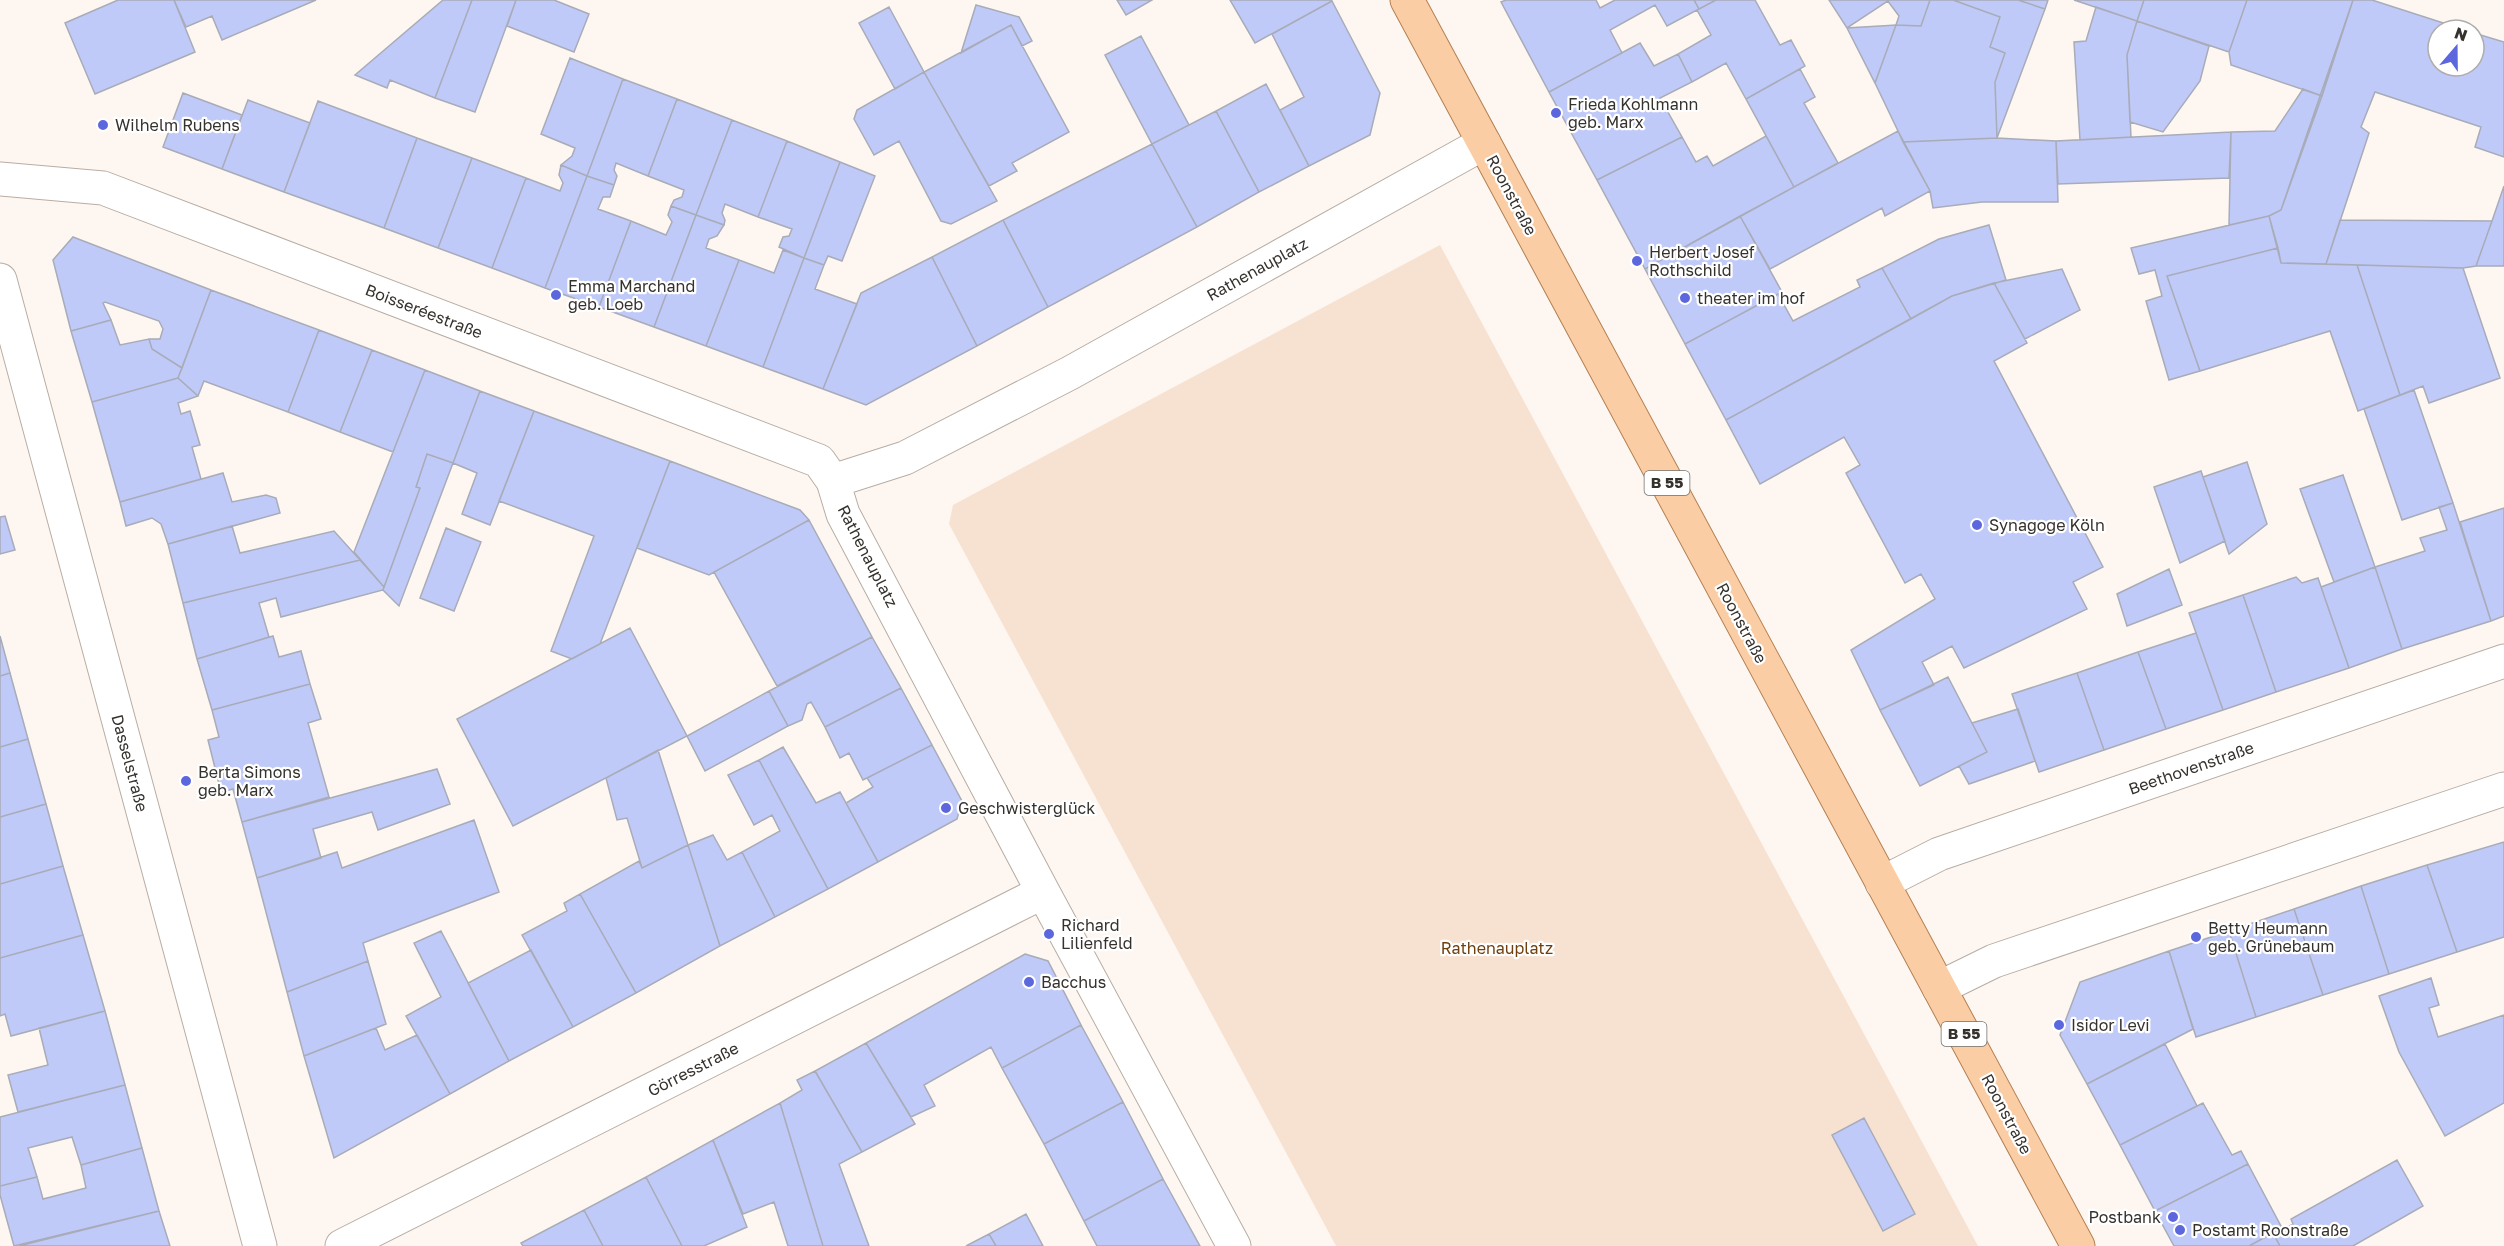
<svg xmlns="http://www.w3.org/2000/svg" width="2504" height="1246" viewBox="0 0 2504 1246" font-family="'Golos Text',sans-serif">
<rect width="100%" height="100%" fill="#fef7f1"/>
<!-- green -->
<path fill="#f7e2d1" d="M1440 245 1978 1246H1336L949 524 953 505Z"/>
<!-- building -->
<path fill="#c0caf8" stroke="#a8abb8" stroke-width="1.5" d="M118 0H174L195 52 95 94 65 23Z
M174 0H316L222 40 212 16 186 27Z
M443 0H472L435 98 390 80 387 88 355 75Z
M472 0H516L475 112 435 98Z
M516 0H554L589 14 574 52 507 26Z
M1117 0H1152L1126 15Z
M1230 0H1331L1332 1 1255 43Z
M1506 0H1596L1600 8 1615 0H1694L1699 9 1667 26 1655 5 1610 30 1622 53 1549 92 1501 2Z
M1694 0H1716L1699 9Z
M1716 0H1755L1780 45 1791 40 1805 66 1746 99 1726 63 1692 82 1678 54 1711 35 1697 10Z
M1829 0H1887L1888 1 1847 28Z
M1930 0H1953L2000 17 1990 47 2005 53 1995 82 1997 138 1903 142 1898 131 1875 83 1896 25 1921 26Z
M1930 0 1921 26 1896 25 1899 16 1887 0Z
M1953 0H2018L2045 9 1997 138 1995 82 2005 53 1990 47 2000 17Z
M2018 0H2048L2045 9Z
M2074 0H2144L2137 21Z
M2144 0H2247L2229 52 2137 21Z
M2247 0H2353L2322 96 2231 65 2229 52Z
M2353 0H2372L2465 30H2438V66H2474V33L2504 42V157L2475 147 2481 127 2375 92 2361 127 2369 133 2326 264 2281 263 2269 216 2281 210Z
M1332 1 1380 93 1370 135 1309 166 1280 110 1304 97 1272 34Z
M976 5 1019 17 1032 41 1022 46 1011 25 961 53Z
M889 7 924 72 895 89 859 23Z
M2096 7 2137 21 2127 55 2131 137 2080 140 2074 42 2086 41Z
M2137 21 2209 46 2200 81 2163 132 2130 122 2127 55Z
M1011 25 1069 132 1012 163 1017 171 989 186 924 72Z
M1896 25 1875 83 1847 28Z
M1141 36 1189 125 1152 144 1105 55Z
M1640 43 1654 66 1678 54 1692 82 1660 98 1682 137 1597 180 1549 92Z
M570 58 623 79 587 176 561 165 572 156 575 148 541 134Z
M1800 69 1815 97 1804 103 1838 163 1794 187 1746 99Z
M924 72 997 201 951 224 941 221 899 141 874 155 854 119 857 110Z
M623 79 677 99 648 176 616 163 614 170 617 176 614 185 587 176Z
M1266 84 1309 166 1259 192 1216 111Z
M2303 89 2322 96 2281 210 2269 216 2229 225 2231 132 2275 131Z
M183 93 242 115 222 169 163 147Z
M677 99 732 120 696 215 671 206 674 200 682 197 684 190 648 176Z
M248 100 310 123 284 192 222 169Z
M318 101 417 138 384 228 284 192Z
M1216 111 1259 192 1197 227 1152 144Z
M732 120 787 141 758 217 725 204 722 213 725 220 724 225 696 215Z
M1898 131 1930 191 1885 216 1882 208 1770 269 1740 216Z
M2231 132 2229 178 2058 184 2056 141Z
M1766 136 1794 187 1645 269 1597 180 1682 137 1696 162 1707 156 1713 166Z
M417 138 472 158 438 248 384 228Z
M1997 138 2056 141 2058 202H1982L1933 208 1930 191 1903 142Z
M787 141 840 162 804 258 779 247 783 237 789 236 792 229 758 217Z
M1152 144 1197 227 1048 307 1003 220Z
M472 158 526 178 492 268 438 248Z
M840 162 875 176 842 261 828 256 824 265 804 258Z
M561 165 587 176 545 288 492 268 526 178 560 191 563 183 559 175Z
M587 176 614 185 610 197H603L598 209 631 221 599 307 545 288Z
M2504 186V266H2476L2492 221Z
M671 206 696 215 654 327 599 307 631 221 666 235 672 222 668 215Z
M696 215 724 225 717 236 709 239 706 248 739 260 706 346 654 327Z
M1740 216 1782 292 1685 344 1645 269Z
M2269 216 2278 248 2167 276 2200 371 2169 380 2146 301 2162 296 2155 270 2139 274 2131 248Z
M1003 220 1048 307 977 346 932 257Z
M2340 220 2492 221 2476 266 2463 268 2326 264Z
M1989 225 2006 280 1952 296 1911 319 1882 268 1939 239Z
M73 237 211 290 182 368 152 349 149 339H160L163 329 159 321 105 302 103 303 111 320 71 331 53 260Z
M2278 248 2281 263 2357 265 2400 395 2358 411 2330 331 2200 371 2167 276Z
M783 250 804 258 763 367 706 346 739 260 774 273Z
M932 257 977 346 866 405 823 389 861 293Z
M804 258 824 265 815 289 857 304 823 389 763 367Z
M2357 265 2463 268 2500 378 2429 403 2423 386 2400 395Z
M1882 268 1911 319 1726 420 1685 344 1778 294 1793 321 1860 287 1857 280Z
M2062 269 2080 310 2025 339 1994 283Z
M1994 283 2027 343 1994 361 2103 567 2073 582 2087 609 1964 668 1952 646 1922 662 1934 685 1880 710 1851 650 1935 599 1921 574 1905 583 1846 473 1860 465 1844 437 1760 484 1726 420 1952 296Z
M211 290 319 330 288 412 204 381 198 396 178 378Z
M111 320 120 345 149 339 152 349 182 368 178 378 92 402 71 331Z
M319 330 372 350 340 432 288 412Z
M372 350 425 370 393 452 340 432Z
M425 370 480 391 453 463 427 454 416 487 420 488 384 587 354 552Z
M178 378 198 396 178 403 181 414 190 411 200 445 192 447 201 479 120 502 92 402Z
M2414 390 2453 503 2402 520 2364 409Z
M480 391 534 411 490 525 462 514 477 473 453 463Z
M534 411 670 461 600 644 572 659 551 651 594 536 499 501Z
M427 454 453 463 399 606 383 590 420 488 416 487Z
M670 461 800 510 809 520 709 575 637 548Z
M2247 462 2267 524 2229 554 2203 477Z
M2201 471 2225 541 2180 563 2154 487Z
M223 473 232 502 266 495 276 498 280 513 168 544 161 524 152 518 126 526 120 502Z
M2343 475 2375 567 2334 582 2300 489Z
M2453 503 2491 621 2402 649 2375 567 2425 551 2420 538 2447 530 2439 507Z
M2504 508V616L2491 621 2460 522Z
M5 516 15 550 0 554V517Z
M809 520 872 637 777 686 714 572Z
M232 526 240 553 334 531 360 560 183 603 168 544Z
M446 528 481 542 454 611 420 598Z
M360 560 384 587 383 590 281 617 276 598 259 603 269 637 197 659 183 603Z
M2375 567 2402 649 2349 668 2321 587Z
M2169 569 2182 605 2127 626 2117 594Z
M2296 577 2302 583 2318 578 2349 668 2276 692 2243 595Z
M2243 595 2276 692 2223 710 2189 613Z
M630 628 687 736 513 826 457 719Z
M2196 633 2223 710 2166 729 2138 652Z
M0 636 10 673 0 676Z
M273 636 279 657 301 651 310 684 212 710 197 659Z
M872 637 901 688 825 727 811 702 807 704 802 720 788 726 769 691Z
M2138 652 2166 729 2104 750 2077 673Z
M10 673 28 739 0 747V676Z
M2077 673 2104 750 2039 772 2012 694Z
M1948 677 1987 752 1920 786 1880 710Z
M310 684 321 719 308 723 329 797 242 822 233 789 221 792 208 740 219 737 212 710Z
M901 688 932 745 863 780 849 753 840 758 825 727Z
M769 691 788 726 705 771 687 736Z
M2018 709 2035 761 1969 784 1959 766 1987 752 1972 723Z
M28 739 46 804 0 817V747Z
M932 745 962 801 957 819 878 862 846 803 873 787 867 778Z
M783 747 816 803 840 792 878 862 828 889 759 760Z
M658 750 688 845 642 868 627 818 617 820 606 778Z
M759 760 828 889 775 917 742 852 780 831 772 815 754 825 728 775Z
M437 769 450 804 378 830 372 812 313 829 321 858 257 878 242 822Z
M46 804 63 866 0 884V817Z
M474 820 499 892 363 943 368 961 287 992 257 878 337 852 342 868Z
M713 835 727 860 742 852 775 917 720 946 688 845Z
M2504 842V937L2457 952 2427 865Z
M688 845 720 946 636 993 580 894 639 861 642 868Z
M2427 865 2457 952 2389 974 2361 886Z
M63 866 83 935 0 958V884Z
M2361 886 2389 974 2323 995 2294 909Z
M580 894 636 993 573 1027 522 935 567 911 564 903Z
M2294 909 2323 995 2256 1017 2229 931Z
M441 931 509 1061 450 1094 406 1016 441 997 414 943Z
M2229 931 2256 1017 2196 1037 2169 951Z
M83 935 105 1011 11 1036 5 1014 0 1016V958Z
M531 950 573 1027 509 1061 468 983Z
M2169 951 2193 1029 2087 1084 2060 1035 2080 982Z
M1025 954 1048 961 1081 1025 1002 1068 991 1047 924 1085 935 1106 911 1117 866 1043Z
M368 961 386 1024 304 1056 287 992Z
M2431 978 2439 1005 2429 1008 2438 1037 2504 1015V1103L2445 1136 2399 1052 2379 996Z
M105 1011 125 1085 18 1112 8 1075 48 1065 39 1028Z
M1081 1025 1123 1102 1044 1144 1002 1068Z
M376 1028 385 1050 417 1035 450 1094 334 1158 304 1056Z
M866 1043 915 1124 862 1152 815 1071Z
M2165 1044 2197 1106 2120 1145 2087 1084Z
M815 1071 862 1152 839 1164 869 1246H823L780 1103 802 1090 797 1080Z
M125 1085 142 1148 81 1165 72 1137 28 1148 37 1177 0 1186V1117Z
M1123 1102 1163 1179 1084 1221 1044 1144Z
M780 1103 823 1246H788L774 1202 743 1214 713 1140Z
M2203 1103 2232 1155 2241 1151 2248 1164 2155 1211 2120 1145Z
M1864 1118 1915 1214 1883 1231 1832 1135Z
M713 1140 747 1227 704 1246H682L646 1177Z
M142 1148 159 1211 14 1246 0 1195V1186L37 1177 43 1199 86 1188 81 1165Z
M2397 1160 2423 1206 2353 1246H2280L2274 1235 2293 1224 2291 1219Z
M2248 1164 2282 1228 2249 1246H2174L2155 1211Z
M646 1177 682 1246H603L584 1210Z
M1163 1179 1200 1246H1097L1084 1221Z
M584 1210 603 1246H523L521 1243Z
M159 1211 170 1246H19Z
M1026 1214 1043 1246H996L989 1234Z
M2273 1233 2280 1246H2249Z
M989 1234 996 1246H966Z"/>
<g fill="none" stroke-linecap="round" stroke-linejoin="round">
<defs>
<path id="minor" d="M0 179 103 188 819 461 833 481 843 514 1043 892 1234 1246
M0 280 260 1246
M833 481 905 458 1070 373 1484 143
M1882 883 1939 854 2504 661
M1939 988 1994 961 2504 789
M342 1246 1043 892"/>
<path id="major" d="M1407 0 2078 1246"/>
</defs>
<!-- minor casing -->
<use href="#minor" stroke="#b8ada4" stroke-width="35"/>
<!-- major casing -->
<use href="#major" stroke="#b48053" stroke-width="35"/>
<!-- minor -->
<use href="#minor" stroke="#fff" stroke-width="33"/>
<!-- major -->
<use href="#major" stroke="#fbcda4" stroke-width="33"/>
</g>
<!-- markers -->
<g fill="#5c67de" stroke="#fff" stroke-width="2">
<circle cx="1556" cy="113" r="6"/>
<circle cx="103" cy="125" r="6"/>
<circle cx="1637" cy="261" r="6"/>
<circle cx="556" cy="295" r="6"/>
<circle cx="1685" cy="298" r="6"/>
<circle cx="1977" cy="525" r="6"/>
<circle cx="186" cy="781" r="6"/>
<circle cx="946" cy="808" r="6"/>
<circle cx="1049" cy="934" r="6"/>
<circle cx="2196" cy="937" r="6"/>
<circle cx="1029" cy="982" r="6"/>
<circle cx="2059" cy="1025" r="6"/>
<circle cx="2173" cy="1217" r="6"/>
<circle cx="2180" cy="1230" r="6"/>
</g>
<g text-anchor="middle" stroke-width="4.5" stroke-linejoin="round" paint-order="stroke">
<!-- shield labels -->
<g fill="#fff" stroke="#726f6c" stroke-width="1.5">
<rect x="1644.5" y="471" width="45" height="24" rx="4.5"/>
<rect x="1941.5" y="1022" width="45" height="24" rx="4.5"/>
</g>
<g font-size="15" font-weight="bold" fill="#35312d">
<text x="1667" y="488">B 55</text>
<text x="1964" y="1039">B 55</text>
</g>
<!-- poi labels -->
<g font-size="16" fill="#35312d" stroke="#fff" text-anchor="start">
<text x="1568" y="110">Frieda Kohlmann<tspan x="1568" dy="18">geb. Marx</tspan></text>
<text x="115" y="131">Wilhelm Rubens</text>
<text x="1649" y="258">Herbert Josef<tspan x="1649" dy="18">Rothschild</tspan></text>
<text x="568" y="292">Emma Marchand<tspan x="568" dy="18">geb. Loeb</tspan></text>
<text x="1697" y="304">theater im hof</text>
<text x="1989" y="531">Synagoge Köln</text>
<text x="198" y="778">Berta Simons<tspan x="198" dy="18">geb. Marx</tspan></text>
<text x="958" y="814">Geschwisterglück</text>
<text x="1061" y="931">Richard<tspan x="1061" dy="18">Lilienfeld</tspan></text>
<text x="2208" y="934">Betty Heumann<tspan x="2208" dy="18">geb. Grünebaum</tspan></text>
<text x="1041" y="988">Bacchus</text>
<text x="2071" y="1031">Isidor Levi</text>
<text x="2161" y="1223" text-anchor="end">Postbank</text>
<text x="2192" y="1236">Postamt Roonstraße</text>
</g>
<!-- street labels -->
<g font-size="16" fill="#35312d" stroke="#fff">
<text transform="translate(1512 195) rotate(62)" y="6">Roonstraße</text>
<text transform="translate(1257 269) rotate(-29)" y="6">Rathenauplatz</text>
<text transform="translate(424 311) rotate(21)" y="6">Boisseréestraße</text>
<text transform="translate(868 556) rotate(63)" y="6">Rathenauplatz</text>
<text transform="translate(1742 623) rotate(62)" y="6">Roonstraße</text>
<text transform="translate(130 763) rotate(75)" y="6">Dasselstraße</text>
<text transform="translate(2191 768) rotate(-19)" y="6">Beethovenstraße</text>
<text transform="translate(693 1069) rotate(-27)" y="6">Görresstraße</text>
<text transform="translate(2007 1114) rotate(62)" y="6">Roonstraße</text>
</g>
<!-- park labels -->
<g font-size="16" fill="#6f3f0d" stroke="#fff">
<text x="1497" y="954">Rathenauplatz</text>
</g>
</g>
<!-- north arrow -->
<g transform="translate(2456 48) rotate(20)"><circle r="28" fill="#ffffff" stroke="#aeadab" stroke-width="1.5"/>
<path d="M0-4.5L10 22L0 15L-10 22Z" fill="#5c67de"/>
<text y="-9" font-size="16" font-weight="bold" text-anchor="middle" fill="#35312d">N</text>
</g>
</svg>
